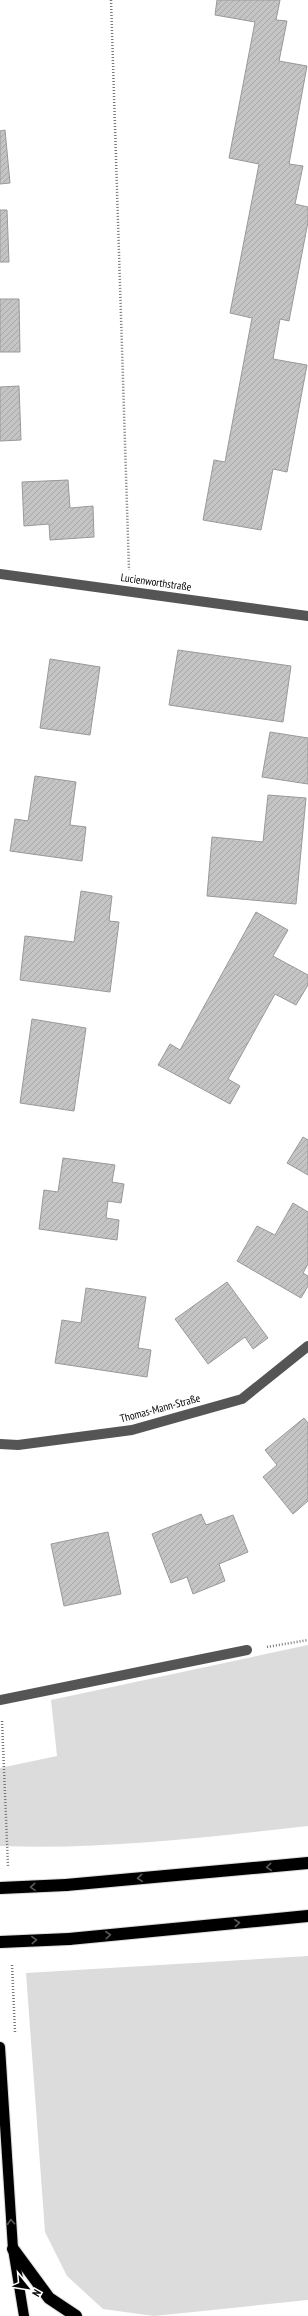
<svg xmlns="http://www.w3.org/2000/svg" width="308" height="2316" viewBox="0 0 308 2316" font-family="'PT Sans Narrow',sans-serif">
<defs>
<pattern id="building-hatch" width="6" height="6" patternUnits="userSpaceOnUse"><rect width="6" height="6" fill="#c4c4c4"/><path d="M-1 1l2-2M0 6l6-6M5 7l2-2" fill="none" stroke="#a7a7a7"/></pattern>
</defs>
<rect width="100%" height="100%" fill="#fff"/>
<!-- grass -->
<path fill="#dcdcdc" d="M308 1645V1826C206 1837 103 1850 0 1846V1768L57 1756 51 1700Z
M308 1956V2300L154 2316 103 2309 67 2276 45 2232 26 1973Z"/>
<!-- building -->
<path fill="url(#building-hatch)" stroke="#999" d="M217 0H280L276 20 287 21 279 61 307 66 289 164 303 166 295 204 308 207V222L289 321 280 319 273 359 307 365 287 472 273 469 261 530 203 520 214 460 225 462 252 318 230 313 259 164 229 158 255 22 215 15Z
M5 130 10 183 0 184V131Z
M0 210H7L9 262H0Z
M0 299H19L20 352H0Z
M19 386 21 440 0 441V387Z
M68 480 70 508 93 506 94 537 50 540 49 524 24 526 22 482Z
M178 650 291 666 283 722 169 705Z
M50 659 100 667 90 735 40 728Z
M270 732 308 738V784L262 777Z
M35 776 76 782 70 825 86 827 82 861 10 851 15 819 28 821Z
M268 795 306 798 296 904 207 896 212 837 263 842Z
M81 891 112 896 109 921 119 922 110 992 20 980 25 936 74 942Z
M256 912 288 930 273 956 308 975V985L296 1005 275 994 228 1079 240 1086 230 1104 158 1065 170 1044 180 1050Z
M32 1019 86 1028 74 1111 20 1103Z
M303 1137 308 1140V1175L287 1163Z
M63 1158 115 1165 112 1182 124 1184 121 1203 108 1201 106 1218 119 1220 117 1240 39 1229 44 1190 58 1192Z
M293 1203 308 1212V1264L303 1273 308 1276V1286L301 1298 237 1261 257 1226 275 1235Z
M227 1282 268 1338 253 1349 245 1337 208 1364 175 1319Z
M86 1288 146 1297 138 1348 151 1350 147 1377 55 1363 62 1320 81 1323Z
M304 1418 308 1423V1501L293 1514 263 1477 277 1465 265 1450Z
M201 1514 206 1525 233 1515 248 1552 219 1564 225 1581 193 1594 187 1577 171 1583 152 1534Z
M108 1532 121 1594 64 1606 51 1544Z"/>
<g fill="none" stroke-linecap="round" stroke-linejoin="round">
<defs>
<path id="major" d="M0 2047 13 2249 24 2316"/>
<path id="highway" d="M66 1885 308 1863
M69 1939 308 1916
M13 2249 49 2298 76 2316"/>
</defs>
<!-- major casing -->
<use href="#major" stroke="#dbdbdb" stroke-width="12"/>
<!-- highway casing -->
<use href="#highway" stroke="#dbdbdb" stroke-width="14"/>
<!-- path -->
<path stroke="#777" stroke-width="2.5" stroke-dasharray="1 2" stroke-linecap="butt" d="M111 0 129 570
M267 1647 308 1640
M2 1721 8 1866
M12 1965 15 2032"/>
<!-- minor -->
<path stroke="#555" stroke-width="10" d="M0 574 308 616
M0 1444 18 1445 132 1430 242 1399 308 1346
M0 1700 247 1650"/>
<!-- major -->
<use href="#major" stroke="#000" stroke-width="10"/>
<!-- highway -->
<use href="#highway" stroke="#000" stroke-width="12"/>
<defs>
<path id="highway-bridge" d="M0 1888 66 1885
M0 1942 69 1939"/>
</defs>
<!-- highway-bridge casing -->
<use href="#highway-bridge" stroke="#dbdbdb" stroke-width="14" stroke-linecap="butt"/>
<!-- highway-bridge -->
<use href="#highway-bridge" stroke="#000" stroke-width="12"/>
</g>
<!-- one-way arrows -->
<defs><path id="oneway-chevron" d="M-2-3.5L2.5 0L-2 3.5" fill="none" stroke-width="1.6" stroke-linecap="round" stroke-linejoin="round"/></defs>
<g stroke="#595959">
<use href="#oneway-chevron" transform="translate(269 1867) rotate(175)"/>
<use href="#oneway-chevron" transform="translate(140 1878) rotate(175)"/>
<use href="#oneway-chevron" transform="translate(33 1887) rotate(177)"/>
<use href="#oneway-chevron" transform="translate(237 1923) rotate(-5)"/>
<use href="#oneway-chevron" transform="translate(108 1935) rotate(-5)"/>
<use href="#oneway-chevron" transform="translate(34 1940) rotate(-3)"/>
<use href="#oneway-chevron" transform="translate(11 2222) rotate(-94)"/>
</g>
<g text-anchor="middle" stroke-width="4" stroke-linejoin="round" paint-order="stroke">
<!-- street labels -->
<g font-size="11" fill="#000" stroke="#fff">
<text transform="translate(156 582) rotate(8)" y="4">Lucienworthstraße</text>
<text transform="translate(160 1408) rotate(-15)" y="4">Thomas-Mann-Straße</text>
</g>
</g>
<!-- north arrow -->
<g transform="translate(28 2288) rotate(120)" stroke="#ffffff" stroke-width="3" paint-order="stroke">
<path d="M0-3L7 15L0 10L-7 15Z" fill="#000000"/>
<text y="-6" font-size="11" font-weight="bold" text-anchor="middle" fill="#000000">N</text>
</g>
</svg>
